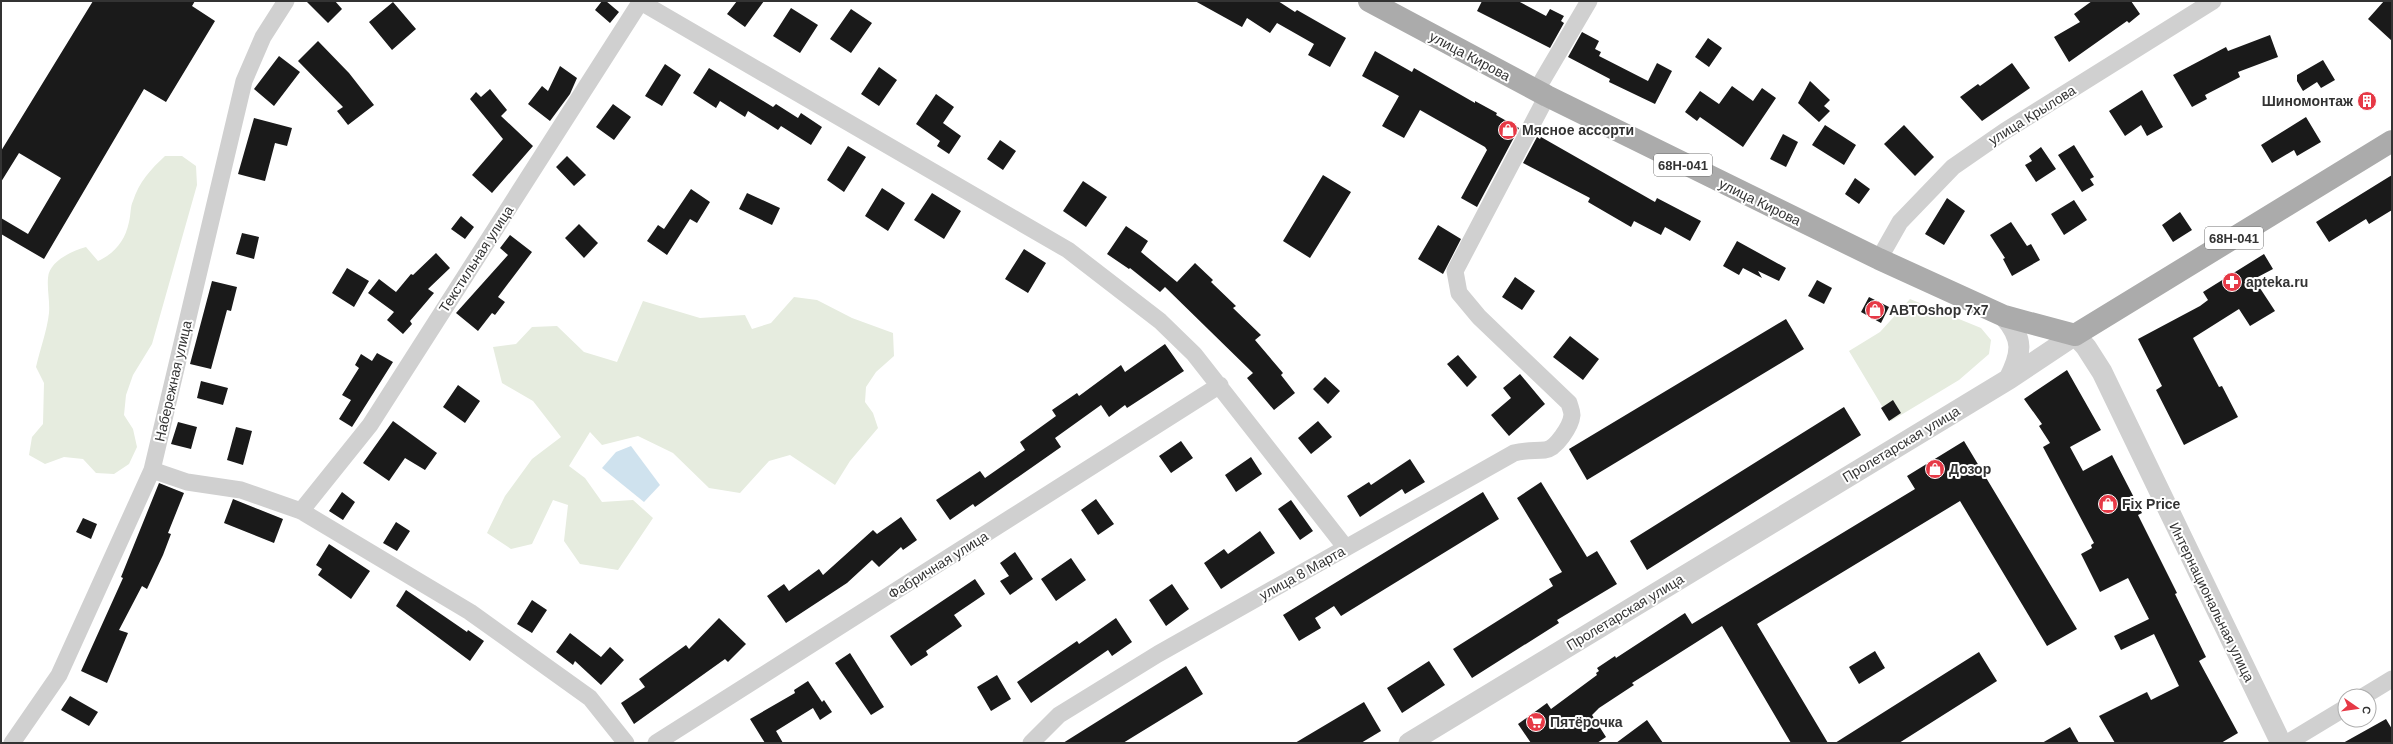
<svg xmlns="http://www.w3.org/2000/svg" width="2393" height="744" viewBox="0 0 2393 744" font-family="Helvetica,sans-serif">
<rect width="100%" height="100%" fill="#fff"/>
<!-- green -->
<path fill="#e6ecdf" d="M165 156H182L196 166 197 185 152 344 133 375 126 395 124 415 133 429 137 447 129 464 114 474 96 473 83 459 64 457 45 464 29 455 32 437 43 424 44 383 36 367C40 349 47 331 49 313 50 301 47 290 48 278 49 261 72 251 86 247L98 261C115 253 125 241 129 222 131 215 130 207 133 201 139 182 151 169 165 156Z
M794 297 817 300 852 318 893 333 894 356 876 372 866 387 865 402 873 413 878 428 850 461 835 485 790 455 769 461 740 493 709 488 673 453 638 436 602 445 590 432 569 466 585 478 602 502 633 500 653 518 618 570 580 564 564 541 568 505 553 500 532 544 511 549 487 533 505 496 532 459 561 437 533 401 502 383 493 347 516 344 532 327 557 326 584 352 617 362 643 301 700 318 745 315 752 329 771 323Z
M1910 299 1981 328 1991 340 1989 354 1959 380 1891 421 1849 351 1880 332Z"/>
<!-- water -->
<path fill="#cfe2ee" d="M631 446 660 485 644 502 602 468 616 452Z"/>
<!-- building -->
<path fill="#1a1a1a" d="M93 1H195L192 6 215 21 166 102 144 89 44 259 1 234V218L28 234 61 178 19 153 1 182V151Z
M306 1H335L342 9 328 23Z
M602 1H606L619 12 610 23 595 10Z
M737 1H764L745 27 727 14Z
M1195 1H1278L1295 12 1297 10 1346 38 1330 67 1308 55 1314 44 1277 23 1270 33 1247 18 1242 27Z
M1482 1H1518L1546 16 1550 9 1564 16 1561 21 1564 23 1550 48 1477 11Z
M2092 1H2131L2140 14 2129 23 2127 21 2069 62 2054 37 2080 22 2074 14Z
M2384 1H2392V41L2368 19Z
M393 2 416 29 392 50 369 22Z
M791 8 818 25 800 53 773 36Z
M851 9 872 23 851 53 830 39Z
M1582 32 1599 41 1595 49 1601 52 1599 56 1648 81 1657 63 1672 71 1655 104 1609 82 1610 79 1568 57Z
M2270 35 2278 57 2238 72 2240 77 2205 95 2207 99 2192 107 2173 75 2226 47 2228 51Z
M1708 38 1722 48 1709 67 1695 57Z
M318 41 349 73 374 105 348 125 337 111 343 107 298 61Z
M1375 51 1412 72 1414 68 1475 103V101L1497 113 1496 115 1519 128 1477 207 1461 198 1487 150 1485 147 1420 110 1404 138 1382 126 1399 96 1362 76Z
M279 56 300 72 274 106 254 89Z
M2323 60 2335 80 2321 88 2317 82 2303 91 2297 81V75Z
M2012 63 2030 88 1982 121 1960 97 1978 84 1980 86Z
M665 64 681 75 662 106 645 96Z
M560 66 577 78 570 94 550 121 528 104 542 86 548 91Z
M879 67 897 80 879 106 861 94Z
M709 68 773 107 776 104 798 118 801 113 822 127 811 145 781 126 778 130 748 111 745 117 720 101 716 108 693 93Z
M1810 81 1830 100 1824 106 1830 111 1819 122 1798 103Z
M1732 86 1753 101 1762 88 1776 98 1743 147 1700 117 1697 121 1685 112 1700 91 1719 104Z
M490 89 507 110 501 116 533 146 492 193 472 175 503 139 470 99 476 92 481 97Z
M2142 90 2163 127 2147 136 2141 125 2125 136 2109 111Z
M936 94 954 107 943 123 961 136 949 154 937 146 940 141 916 124Z
M613 104 631 117 614 140 596 127Z
M2306 117 2321 142 2297 156 2294 150 2272 163 2261 145Z
M254 118 292 128 287 146 275 143 265 181 238 174Z
M1825 125 1856 145 1844 165 1812 145Z
M1904 125 1934 157 1915 176 1884 144Z
M1783 134 1798 142 1786 167 1770 159Z
M1537 137 1540 139 1541 137 1655 202 1657 198 1701 221 1690 241 1665 227 1661 235 1634 221 1631 227 1588 202 1590 198 1523 163Z
M1000 140 1016 151 1003 170 987 159Z
M2074 145 2094 177 2090 179 2094 185 2082 192 2058 155Z
M848 146 866 157 844 192 827 180Z
M2041 147 2056 169 2036 182 2025 165 2032 161 2029 156Z
M567 156 586 175 574 186 556 167Z
M1323 175 1351 192 1310 258 1283 241Z
M2392 175V210L2369 224 2366 219 2329 242 2316 222Z
M1855 178 1870 189 1859 204 1845 194Z
M1083 181 1107 197 1086 227 1063 211Z
M882 188 905 203 888 231 865 216Z
M691 189 710 202 697 223 690 219 667 255 647 241 658 225 664 229Z
M747 193 780 208 772 225 739 209Z
M932 193 961 211 944 239 914 220Z
M1947 198 1965 211 1944 245 1925 234Z
M2074 200 2087 220 2064 235 2051 214Z
M2180 212 2192 230 2173 242 2162 225Z
M461 216 474 227 465 239 451 229Z
M2011 222 2027 246 2031 244 2040 260 2012 276 2003 259 2005 258 1990 235Z
M579 224 598 243 584 258 565 238Z
M1438 225 1461 239 1443 274 1418 259Z
M1126 226 1148 241 1141 252 1177 282 1195 263 1213 280 1211 282 1236 306 1233 308 1261 335 1255 340 1283 373 1281 375 1295 393 1274 410 1247 378 1253 373 1165 287 1160 292 1130 268 1129 269 1107 254Z
M242 233 259 237 254 259 236 254Z
M510 235 532 252 498 297 505 302 495 315 492 313 478 331 456 313 508 255 500 248Z
M1737 241 1786 268 1779 281 1758 271 1762 278 1743 268 1739 275 1723 266Z
M1024 249 1046 263 1028 293 1005 279Z
M436 253 450 268 428 289 434 293 410 321 412 324 403 334 387 320 394 312 368 293 379 279 396 292 411 274 413 275Z
M2264 254 2273 269 2254 279 2275 311 2250 326 2239 309 2193 338 2219 387 2222 386 2238 417 2184 445 2156 390 2162 386 2138 339 2200 306 2208 300 2203 292Z
M347 268 369 281 354 307 332 293Z
M1515 277 1535 291 1522 310 1502 297Z
M1817 280 1832 288 1824 304 1808 296Z
M212 281 237 287 231 311 227 310 211 369 190 364Z
M1869 297 1889 307 1881 323 1861 312Z
M1786 319 1804 349 1587 480 1569 449Z
M1570 336 1599 359 1583 380 1553 357Z
M1165 344 1184 371 1127 408 1125 405 1109 417 1101 405 1055 438 1061 447 975 507 973 504 950 520 936 500 980 471 985 478 1025 450 1020 442 1056 416 1052 410 1077 393 1079 396 1121 365 1125 372Z
M377 353 393 362 352 427 339 419 351 400 342 395 359 368 355 365 361 354 372 361Z
M1458 355 1477 377 1467 387 1447 364Z
M2067 370 2101 430 2070 447 2083 471 2112 455 2142 513 2138 515 2177 593 2175 594 2206 657 2199 661 2238 733 2221 743H2115L2099 716 2147 692 2151 700 2179 686 2154 634 2121 650 2114 636 2149 619 2128 578 2100 592 2081 554 2092 548 2091 545 2094 543 2043 447 2050 443 2039 426 2042 424 2024 399Z
M1520 374 1545 404 1509 436 1491 415 1511 398 1503 388Z
M1325 377 1340 391 1328 404 1313 389Z
M201 381 228 388 223 405 197 398Z
M458 385 480 401 465 423 443 407Z
M1893 400 1901 413 1889 421 1881 408Z
M1844 407 1861 435 1647 570 1630 541Z
M393 421 437 453 425 470 405 458 389 481 363 463Z
M1318 421 1332 437 1311 454 1298 438Z
M178 422 197 427 191 449 171 444Z
M236 427 252 431 243 465 227 460Z
M1181 441 1193 458 1171 473 1159 456Z
M1964 441 2077 629 2047 646 1960 501 1757 624 1828 743H1791L1722 626 1632 683 1634 685 1599 708 1592 715 1606 737 1597 743H1531L1518 724 1547 703 1551 709 1597 675 1596 673 1599 671 1597 668 1615 656 1616 658 1685 613 1692 624 1915 489 1907 476Z
M1251 457 1262 474 1236 492 1225 475Z
M1410 459 1425 482 1405 494 1402 489 1360 517 1347 496 1369 482 1371 485Z
M1541 482 1587 557 1597 551 1617 584 1557 620 1559 623 1472 678 1453 649 1553 586 1549 579 1562 572 1517 498Z
M159 483 184 493 168 533 171 534 163 555 147 589 142 586 119 630 128 633 107 683 81 671 123 578 121 577Z
M342 492 355 502 343 520 329 511Z
M1483 492 1499 519 1341 616 1334 606 1315 618 1321 628 1299 641 1283 615Z
M233 499 283 519 274 543 224 523Z
M1096 499 1114 524 1098 535 1081 510Z
M1291 500 1313 531 1300 540 1278 509Z
M901 517 917 540 903 550 901 547 879 567 872 560 847 583 786 623 767 596 784 584 789 591 819 569 823 575 873 530 877 534Z
M83 518 97 524 91 539 76 532Z
M396 522 410 531 397 551 383 543Z
M1260 531 1275 553 1221 589 1204 563 1224 549 1228 554Z
M329 544 370 571 351 599 318 575 322 569 316 565Z
M1015 552 1033 579 1010 595 1000 581 1009 576 1000 563Z
M1071 558 1086 580 1056 601 1041 579Z
M975 579 985 594 954 615 962 626 926 651 928 655 911 666 890 636Z
M1172 584 1189 609 1166 626 1149 600Z
M406 590 467 632 468 630 484 641 470 661 396 606Z
M532 600 547 610 532 633 517 624Z
M719 618 746 644 728 662 725 659 634 724 621 703 645 687 639 679 686 645 689 649Z
M1116 618 1132 642 1112 656 1108 650 1031 703 1017 682 1077 641 1079 644Z
M570 633 601 657 610 647 624 660 601 685 575 661 573 665 556 652Z
M1875 651 1885 668 1859 684 1849 667Z
M1979 652 1997 681 1899 743H1835Z
M850 653 884 707 871 715 835 663Z
M1429 661 1445 685 1402 713 1387 688Z
M1186 666 1203 694 1123 743H1063Z
M997 675 1011 699 991 711 977 687Z
M808 681 822 702 824 700 832 712 820 720 813 708 776 731 783 743H765L750 719 795 693 794 690Z
M70 696 98 712 89 726 61 710Z
M1364 702 1381 731 1361 743H1295Z
M2386 719 2392 729V743H2343Z
M1647 720 1663 743H1616Z
M2070 727 2079 743H2042Z"/>
<g fill="none" stroke-linecap="round" stroke-linejoin="round">
<!-- minor -->
<path stroke="#d0d0d0" stroke-width="17" d="M639 1 1068 250 1160 321 1194 354 1346 548
M1536 91 1589 1
M1879 259 1900 222 1953 167 2005 131 2213 1
M152 470 187 482 241 490 301 511 470 612 590 698 626 743
M301 511 370 425 641 1
M2364 696 2392 679
M12 743 59 675 152 470 244 81 263 37 286 1
M656 743 1220 385
M1031 743 1059 715 1158 654 1514 453C1525 450 1534 451 1545 450 1556 449 1571 426 1572 415 1572 411 1570 407 1569 403L1479 317 1459 293 1455 271 1547 96
M2287 743 2345 708"/>
<!-- tertiary -->
<path stroke="#d0d0d0" stroke-width="21" d="M2004 316C2024 339 2022 353 2009 379
M1409 743 2009 379 2075 335 2086 347 2102 372 2281 743"/>
<!-- primary -->
<path stroke="#ababab" stroke-width="22" d="M1369 1 1547 96 1879 259 2004 316 2075 335 2392 141"/>
</g>
<!-- icons -->
<defs>
<symbol id="building-disc" viewBox="-11 -11 22 22"><circle r="9.5" fill="#e63946" stroke="#fff"/><path d="M-4-6H4V6H1V3H-1V6H-4ZM-2.5-4.3h1.7v1.8h-1.7ZM.8-4.3h1.7v1.8H.8ZM-2.5-1h1.7V.8h-1.7ZM.8-1h1.7V.8H.8Z" fill="#fff"/></symbol>
<symbol id="shop-disc" viewBox="-11 -11 22 22"><circle r="9.5" fill="#e63946" stroke="#fff"/><path d="M-5-2.5h2.3a2.7 3.5 0 0 1 5.4 0H5L5.5 6h-11ZM-1.5-2.5h3a1.5 2.3 0 0 0-3 0Z" fill="#fff"/></symbol>
<symbol id="pharmacy-disc" viewBox="-11 -11 22 22"><circle r="9.5" fill="#e63946" stroke="#fff"/><path d="M-2-6h4v4h4v4h-4v4h-4v-4h-4v-4h4Z" fill="#fff"/></symbol>
<symbol id="supermarket-disc" viewBox="-11 -11 22 22"><circle r="9.5" fill="#e63946" stroke="#fff"/><path d="M-6-5.5h2.5l.6 2H6L4.5 2H-2.5L-4.4-4H-6ZM-1.5 3.2a1.3 1.3 0 1 0 .1 0ZM3 3.2a1.3 1.3 0 1 0 .1 0Z" fill="#fff"/></symbol>
</defs>
<g fill-rule="evenodd">
<use href="#building-disc" x="2356" y="90" width="22" height="22"/>
<use href="#shop-disc" x="1497" y="119" width="22" height="22"/>
<use href="#pharmacy-disc" x="2221" y="271" width="22" height="22"/>
<use href="#shop-disc" x="1864" y="299" width="22" height="22"/>
<use href="#shop-disc" x="1924" y="458" width="22" height="22"/>
<use href="#shop-disc" x="2097" y="493" width="22" height="22"/>
<use href="#supermarket-disc" x="1525" y="711" width="22" height="22"/>
</g>
<g text-anchor="middle" stroke-width="4" stroke-linejoin="round" paint-order="stroke">
<!-- shield labels -->
<g fill="#fff" stroke="#707070" stroke-width="1">
<rect x="1654" y="154" width="58" height="22" rx="3"/>
<rect x="2205" y="227" width="58" height="22" rx="3"/>
</g>
<g font-size="13" font-weight="bold" fill="#333">
<text x="1683" y="170">68Н-041</text>
<text x="2234" y="243">68Н-041</text>
</g>
<!-- street labels -->
<g font-size="14" fill="#333" stroke="#fff">
<text transform="translate(1470 56) rotate(28)" y="5">улица Кирова</text>
<text transform="translate(2032 115) rotate(-32)" y="5">улица Крылова</text>
<text transform="translate(1760 202) rotate(26)" y="5">улица Кирова</text>
<text transform="translate(476 259) rotate(-57)" y="5">Текстильная улица</text>
<text transform="translate(173 381) rotate(-77)" y="5">Набережная улица</text>
<text transform="translate(1901 444) rotate(-31)" y="5">Пролетарская улица</text>
<text transform="translate(938 565) rotate(-32)" y="5">Фабричная улица</text>
<text transform="translate(1302 573) rotate(-29)" y="5">улица 8 Марта</text>
<text transform="translate(2212 602) rotate(64)" y="5">Интернациональная улица</text>
<text transform="translate(1625 612) rotate(-31)" y="5">Пролетарская улица</text>
</g>
<!-- poi labels -->
<g font-size="14" font-weight="bold" fill="#333" stroke="#fff" text-anchor="start">
<text x="2353" y="106" text-anchor="end">Шиномонтаж</text>
<text x="1522" y="135">Мясное ассорти</text>
<text x="2246" y="287">apteka.ru</text>
<text x="1889" y="315">АВТОshop 7x7</text>
<text x="1949" y="474">Дозор</text>
<text x="2122" y="509">Fix Price</text>
<text x="1550" y="727">Пятёрочка</text>
</g>
</g>
<!-- border -->
<rect width="2393" height="744" fill="none" stroke="#333333" stroke-width="4"/>
<!-- north arrow -->
<g transform="translate(2357 708) rotate(103)"><circle r="19" fill="#ffffff" stroke="#adadad"/>
<path d="M0-3L7 15L0 10L-7 15Z" fill="#e63946"/>
<text y="-6" font-size="11" font-weight="bold" text-anchor="middle" fill="#333333">С</text>
</g>
</svg>
